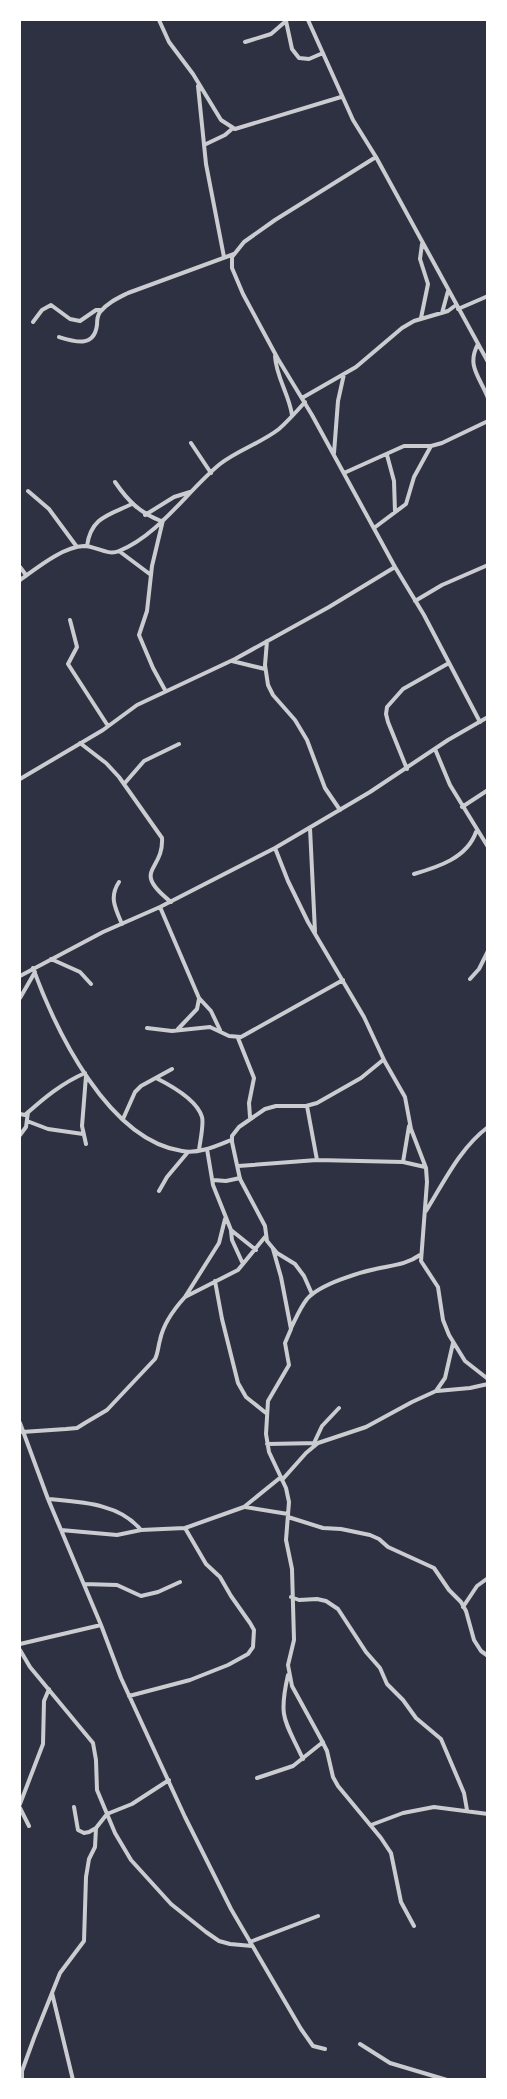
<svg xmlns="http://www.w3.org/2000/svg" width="507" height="2099" viewBox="0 0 507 2099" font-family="'PT Sans',sans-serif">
<rect width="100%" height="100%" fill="#2d3142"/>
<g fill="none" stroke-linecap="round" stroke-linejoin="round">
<!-- minor -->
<path stroke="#caccd0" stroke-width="4" d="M159 20 169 42 193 74 221 120 235 129 341 97
M308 20 353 120 376 157 488 362
M286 21 292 49 299 58 309 59 323 53
M245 42 271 34 286 21
M198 86 206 164 224 257
M204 145 225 135 233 128
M376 157 275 220 244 242 232 257V268L243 294 278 359 312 415 395 567 424 615 480 722
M458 309 488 296
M442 313 448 291
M421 318 428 284 420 259 422 244
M33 322 42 310 51 305 70 319 80 321 96 310H101
M59 337C75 342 94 348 97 325 97 321 97 316 100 312 107 303 118 298 128 293L234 254
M478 344C466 366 480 377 488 398
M275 356C276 377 289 394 292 415
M302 398 356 367 402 328 414 321 448 311 456 305
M191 443 211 473
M334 453 338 401 344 374
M387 455 394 481 395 512
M344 473 404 446H431L442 443 488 421
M115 482C128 501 140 513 161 521
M28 491 49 509 77 547
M145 515 174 497 190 492
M163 520 152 566 147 611 139 635 153 668 165 690
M374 528 406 504 414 477 431 446
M87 546C91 517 109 515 132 504
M119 551 151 575
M20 567 26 575
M20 580C37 568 62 547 84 546 96 546 107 556 119 551 159 535 188 490 220 464 238 450 261 443 279 429 288 421 297 411 305 402
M415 601 442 585 488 565
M70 620 77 647 68 664 108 726
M267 641 265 665 268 685 273 695 295 720 307 740 325 788 340 810
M232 661 265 669
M80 743 106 763 119 777 162 838C164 872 130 869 171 902
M435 749 450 785 488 847
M407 769 388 722 386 714 387 707 403 689 449 663
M20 779 103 730 137 705 235 659 329 607 395 567
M124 784 144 761 179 744
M462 807 488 790
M310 828 315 932
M275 848 288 881 308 922 364 1017 385 1062 405 1097 411 1129 426 1168 427 1182 421 1261 438 1287 443 1320 449 1335 465 1361 488 1379
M414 874C438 867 467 858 476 832
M119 882C109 897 115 908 122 924
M160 907 199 998 211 1011 220 1030
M51 959 80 972 91 984
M33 968C56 1031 108 1140 182 1151 199 1154 216 1146 231 1140
M20 976 103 932 160 907 275 848 370 792 448 740 488 717
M470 979 479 969 488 951
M20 998 35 972
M147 1028 172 1031 210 1027 229 1036 241 1037 343 980
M178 1029 197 1009 199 999
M238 1038 254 1078 249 1103 250 1117
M86 1076 82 1126 86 1144
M156 1078C170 1085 197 1100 202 1117 204 1124 200 1142 199 1150
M307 1106 317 1160
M20 1114 25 1115C44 1098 62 1083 85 1073
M123 1119 135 1092 141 1086 172 1069
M27 1121 48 1129 83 1134
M20 1135 26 1127 28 1112
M207 1149 213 1185 231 1230 256 1250
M403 1162 409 1126
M238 1166 317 1160 403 1162 425 1167
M213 1180 226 1181 240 1178
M159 1191 167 1177 188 1152
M426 1211C444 1182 460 1148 488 1127
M231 1231 232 1240 243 1264
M273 1249 281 1277 291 1329 285 1343 289 1365 268 1401 266 1434 269 1452 286 1488 289 1502 286 1540 292 1569 294 1640 288 1665 292 1686 321 1739 327 1751 333 1777 338 1786 381 1838 391 1853 401 1902 414 1926
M215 1281 222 1319 238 1383 246 1397 266 1413
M312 1294 304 1276 295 1264 277 1253 267 1241 265 1226 240 1179 232 1142V1136L239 1127 265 1109 276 1106H306L317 1103 361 1078 383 1060
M185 1297 219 1243 225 1219
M291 1328C296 1318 300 1308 307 1299 320 1284 360 1272 380 1268 395 1265 407 1264 420 1255
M437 1391 470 1388 488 1384
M20 1423 48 1499 101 1625 121 1678 185 1817 231 1909 301 2029 313 2046 325 2049
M22 1432 66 1429 77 1428 85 1423 107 1410 155 1359C158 1353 158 1347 160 1340 163 1325 175 1308 185 1297L238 1270 265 1237
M314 1443 322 1426 339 1408
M267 1444 318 1443
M282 1480 306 1453 318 1443 366 1427 412 1402 436 1391 445 1378 453 1343
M48 1499C79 1502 119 1503 140 1529
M245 1507 288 1514
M288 1517 323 1528 341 1529 370 1535 379 1539 388 1547 434 1568 449 1590 461 1602 466 1611 474 1640 481 1651 488 1656
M61 1530 117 1535 141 1530 185 1528 244 1507 281 1477
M84 1584 117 1585 141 1596 158 1592 180 1582
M291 1597 299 1600 317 1599 326 1601 338 1609 366 1652 380 1668 387 1684 403 1700 416 1718 441 1739 464 1793 467 1810
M463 1607 477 1586 488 1578
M20 1644 101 1625
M20 1650 30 1667 93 1743 96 1760 97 1790 115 1833 131 1860 171 1904 206 1932 219 1941 230 1944 252 1946
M288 1675C278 1719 285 1720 303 1759
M129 1696 190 1680 228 1665 248 1654 253 1647 254 1630 250 1623 231 1596 220 1577 206 1564 185 1528
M257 1778 293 1766 323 1742
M20 1804 43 1744 44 1701 49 1689
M74 1807 78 1830 84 1833 89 1832 96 1828 107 1814 132 1804 169 1780
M20 1808 29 1826
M371 1825 403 1813 434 1807 488 1814
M250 1942 318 1916
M52 1993 73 2080
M360 2044 390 2063 447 2080
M22 2080V2071L34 2038 60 1973 84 1941 86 1877 89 1859 95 1847 96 1828"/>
</g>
<!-- border -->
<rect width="507" height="2099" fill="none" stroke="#ffffff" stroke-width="42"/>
</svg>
